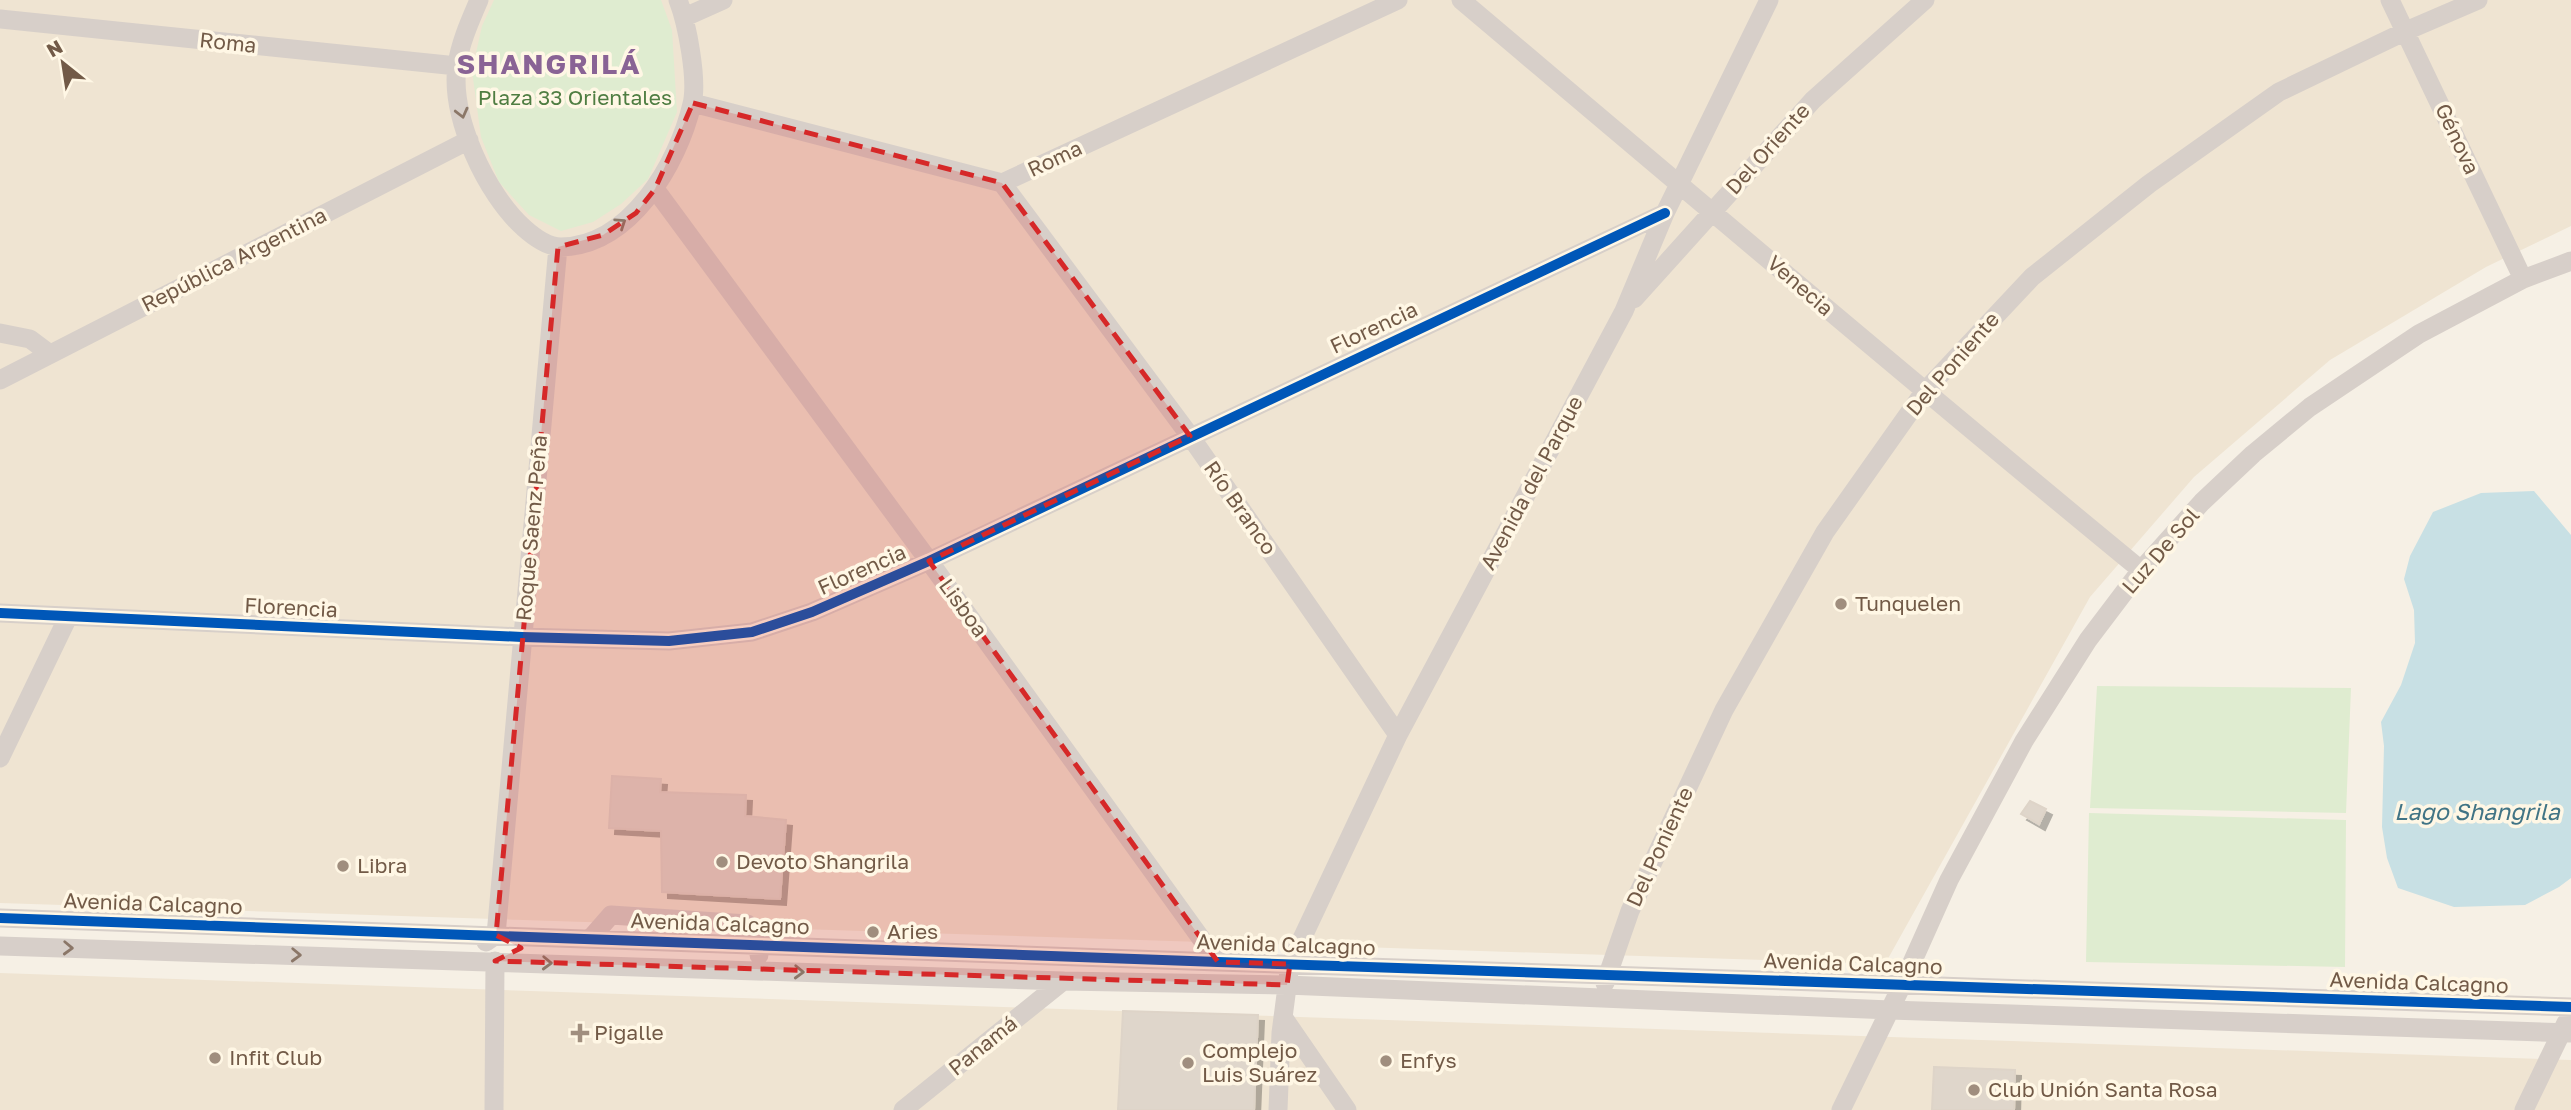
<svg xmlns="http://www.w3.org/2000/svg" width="2571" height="1110" viewBox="0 0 2571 1110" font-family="'Golos Text',sans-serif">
<defs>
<filter id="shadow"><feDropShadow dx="6" dy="6" stdDeviation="0" flood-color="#0004"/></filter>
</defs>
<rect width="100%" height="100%" fill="#f6f0e5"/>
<!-- residential -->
<path fill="#efe4d2" d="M0 0H2571V226L2486 267 2330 360 2194 477 2090 597 1885 964 0 903Z
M0 973 2571 1060V1110H0Z"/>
<!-- green -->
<path fill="#dfecd0" d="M494 0H661L672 30 677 112 648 179 621 204 593 222 561 231 529 215 499 182 481 137 472 71 482 26Z
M2097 686 2351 688 2346 813 2090 808Z
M2089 813 2346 820 2345 967 2086 962Z"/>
<!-- water -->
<path fill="#c8e0e4" d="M2534 491 2571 535V878L2559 887 2525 905 2454 907 2398 888 2387 858 2382 827 2384 746 2381 722 2401 685 2415 643 2414 610 2404 579 2410 556 2433 512 2481 493Z"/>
<!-- building -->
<path fill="#dfd6cb" stroke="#ded4c8" stroke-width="2" filter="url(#shadow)" d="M612 776 661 779 660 792 746 795 745 816 786 820 780 899 662 892 661 831 609 828Z
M2030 801 2046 809 2039 824 2021 814Z
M1123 1011 1258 1015 1254 1110H1118Z
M1934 1067 2015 1070 2014 1110H1932Z"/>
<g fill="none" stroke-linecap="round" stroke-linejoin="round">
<!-- minor -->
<path stroke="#d7cfc9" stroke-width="19" d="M479 0C470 21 460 43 457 65 450 117 486 194 524 228 534 237 547 247 561 247 630 246 678 164 692 104 698 80 687 23 678 0
M1461 0C1687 191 1912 382 2141 570
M2390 0 2523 279
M685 17 723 0
M0 19 457 66
M693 103 1002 183 1398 0
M1002 183 1190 436 1398 735
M655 189 929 561 1218 962
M1634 299 1813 100 1925 0
M0 333 30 339 50 354
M0 380 469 140
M0 613 522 637 669 641 752 632 812 612 929 561 1665 213
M0 758 68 617
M0 918 1218 962 2571 1007
M590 939 611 915 747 924 759 945V955
M486 942 496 935 558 247
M0 946 1063 981 1287 985 1890 1010 2571 1033
M1605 983 1630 911 1724 710 1825 532 1924 392 2032 277 2149 184 2279 92 2406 31 2478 0
M1283 1017 1347 1110
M494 1110 495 961
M903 1110 1063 981
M1278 1110 1281 1033 1290 964 1398 735 1624 311 1665 213 1769 0
M1841 1110 1902 985 1949 880 2024 741 2088 640 2141 570 2202 502 2253 454 2310 407 2419 334 2523 279 2571 261
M2524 1110 2566 1023"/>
<defs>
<path id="cycleway" d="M0 613 522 637 669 641 752 632 812 612 929 561 1665 213
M0 918 1218 962 2571 1007"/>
</defs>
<!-- cycleway casing -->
<use href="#cycleway" stroke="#fff7e5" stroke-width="15"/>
<!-- cycleway -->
<use href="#cycleway" stroke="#0057b8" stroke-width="10"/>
</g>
<!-- one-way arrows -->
<defs><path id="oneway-chevron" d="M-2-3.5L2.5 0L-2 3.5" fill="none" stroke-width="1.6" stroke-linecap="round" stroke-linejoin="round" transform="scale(1.75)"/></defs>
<g stroke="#8b7768">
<use href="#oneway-chevron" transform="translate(462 113) rotate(76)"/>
<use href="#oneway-chevron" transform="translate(621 223) rotate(-34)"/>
<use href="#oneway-chevron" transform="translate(68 948) rotate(2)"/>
<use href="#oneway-chevron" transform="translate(296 955) rotate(2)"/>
<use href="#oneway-chevron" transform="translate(547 963) rotate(2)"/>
<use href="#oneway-chevron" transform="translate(799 972) rotate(2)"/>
</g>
<!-- marked area -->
<path fill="#d62828" fill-opacity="0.2" stroke="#d62828" stroke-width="5" stroke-dasharray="14 9" stroke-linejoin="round" d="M693 103 1002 183 1190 436 929 561 1218 962 1290 964 1287 985 495 961 521 948 496 935 558 247 603 235 636 213 655 189Z"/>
<!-- markers -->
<g fill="#a08e7e" stroke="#fff7e5" stroke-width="2.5">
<circle cx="1841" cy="604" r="7"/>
<circle cx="722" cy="862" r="7"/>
<circle cx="343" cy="866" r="7"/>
<circle cx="873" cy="932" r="7"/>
<path d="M576.5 1022.5h7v7h7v7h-7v7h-7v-7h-7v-7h7z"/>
<circle cx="215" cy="1058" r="7"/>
<circle cx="1386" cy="1061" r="7"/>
<circle cx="1188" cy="1063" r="7"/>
<circle cx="1974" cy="1090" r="7"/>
</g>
<g text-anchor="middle" stroke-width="7" stroke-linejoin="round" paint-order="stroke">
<!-- street labels -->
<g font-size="21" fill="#725a47" stroke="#fff7e5">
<text transform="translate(228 43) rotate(6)" y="7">Roma</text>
<text transform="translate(2457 139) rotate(65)" y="7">Génova</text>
<text transform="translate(1768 149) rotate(-48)" y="7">Del Oriente</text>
<text transform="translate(1055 159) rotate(-25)" y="7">Roma</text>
<text transform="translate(234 260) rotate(-27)" y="7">República Argentina</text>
<text transform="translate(1800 286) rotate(41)" y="7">Venecia</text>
<text transform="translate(1374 328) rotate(-25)" y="7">Florencia</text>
<text transform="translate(1953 364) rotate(-49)" y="7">Del Poniente</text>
<text transform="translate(1532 483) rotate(-62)" y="7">Avenida del Parque</text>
<text transform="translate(1240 508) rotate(55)" y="7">Río Branco</text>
<text transform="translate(532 528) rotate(-85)" y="7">Roque Saenz Peña</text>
<text transform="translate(2161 551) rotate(-49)" y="7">Luz De Sol</text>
<text transform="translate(862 570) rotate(-24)" y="7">Florencia</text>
<text transform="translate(291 608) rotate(3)" y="7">Florencia</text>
<text transform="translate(963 608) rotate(54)" y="7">Lisboa</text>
<text transform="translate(1660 847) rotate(-65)" y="7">Del Poniente</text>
<text transform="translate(153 904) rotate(2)" y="7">Avenida Calcagno</text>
<text transform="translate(720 924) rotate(2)" y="7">Avenida Calcagno</text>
<text transform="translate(1286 945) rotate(2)" y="7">Avenida Calcagno</text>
<text transform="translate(1853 964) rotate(2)" y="7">Avenida Calcagno</text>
<text transform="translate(2419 983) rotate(2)" y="7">Avenida Calcagno</text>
<text transform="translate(983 1046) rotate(-39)" y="7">Panamá</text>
</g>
<!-- park labels -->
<g font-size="21" fill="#4f7d42" stroke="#fff7e5">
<text x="575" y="105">Plaza 33 Orientales</text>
</g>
<!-- poi labels -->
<g font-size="21" fill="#725a47" stroke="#fff7e5" text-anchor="start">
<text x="1855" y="611">Tunquelen</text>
<text x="736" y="869">Devoto Shangrila</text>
<text x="357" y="873">Libra</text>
<text x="887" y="939">Aries</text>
<text x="594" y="1040">Pigalle</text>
<text x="1202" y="1058">Complejo<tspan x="1202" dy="24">Luis Suárez</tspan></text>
<text x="229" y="1065">Infit Club</text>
<text x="1400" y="1068">Enfys</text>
<text x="1988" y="1097">Club Unión Santa Rosa</text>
</g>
<!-- water labels -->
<g font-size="23" font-style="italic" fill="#417485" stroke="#fff7e5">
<text x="2477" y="820">Lago Shangrila</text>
</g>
<!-- district labels -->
<g font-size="28" font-weight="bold" letter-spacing="2" fill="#896395" stroke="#fff7e5">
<text x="549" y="74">SHANGRILÁ</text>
</g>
</g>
<!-- north arrow -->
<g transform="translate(63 63) rotate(330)" stroke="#fff7e5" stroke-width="5" paint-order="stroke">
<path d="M0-5L12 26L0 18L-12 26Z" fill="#725a47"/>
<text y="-10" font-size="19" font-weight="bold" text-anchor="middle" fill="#725a47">N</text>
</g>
</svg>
